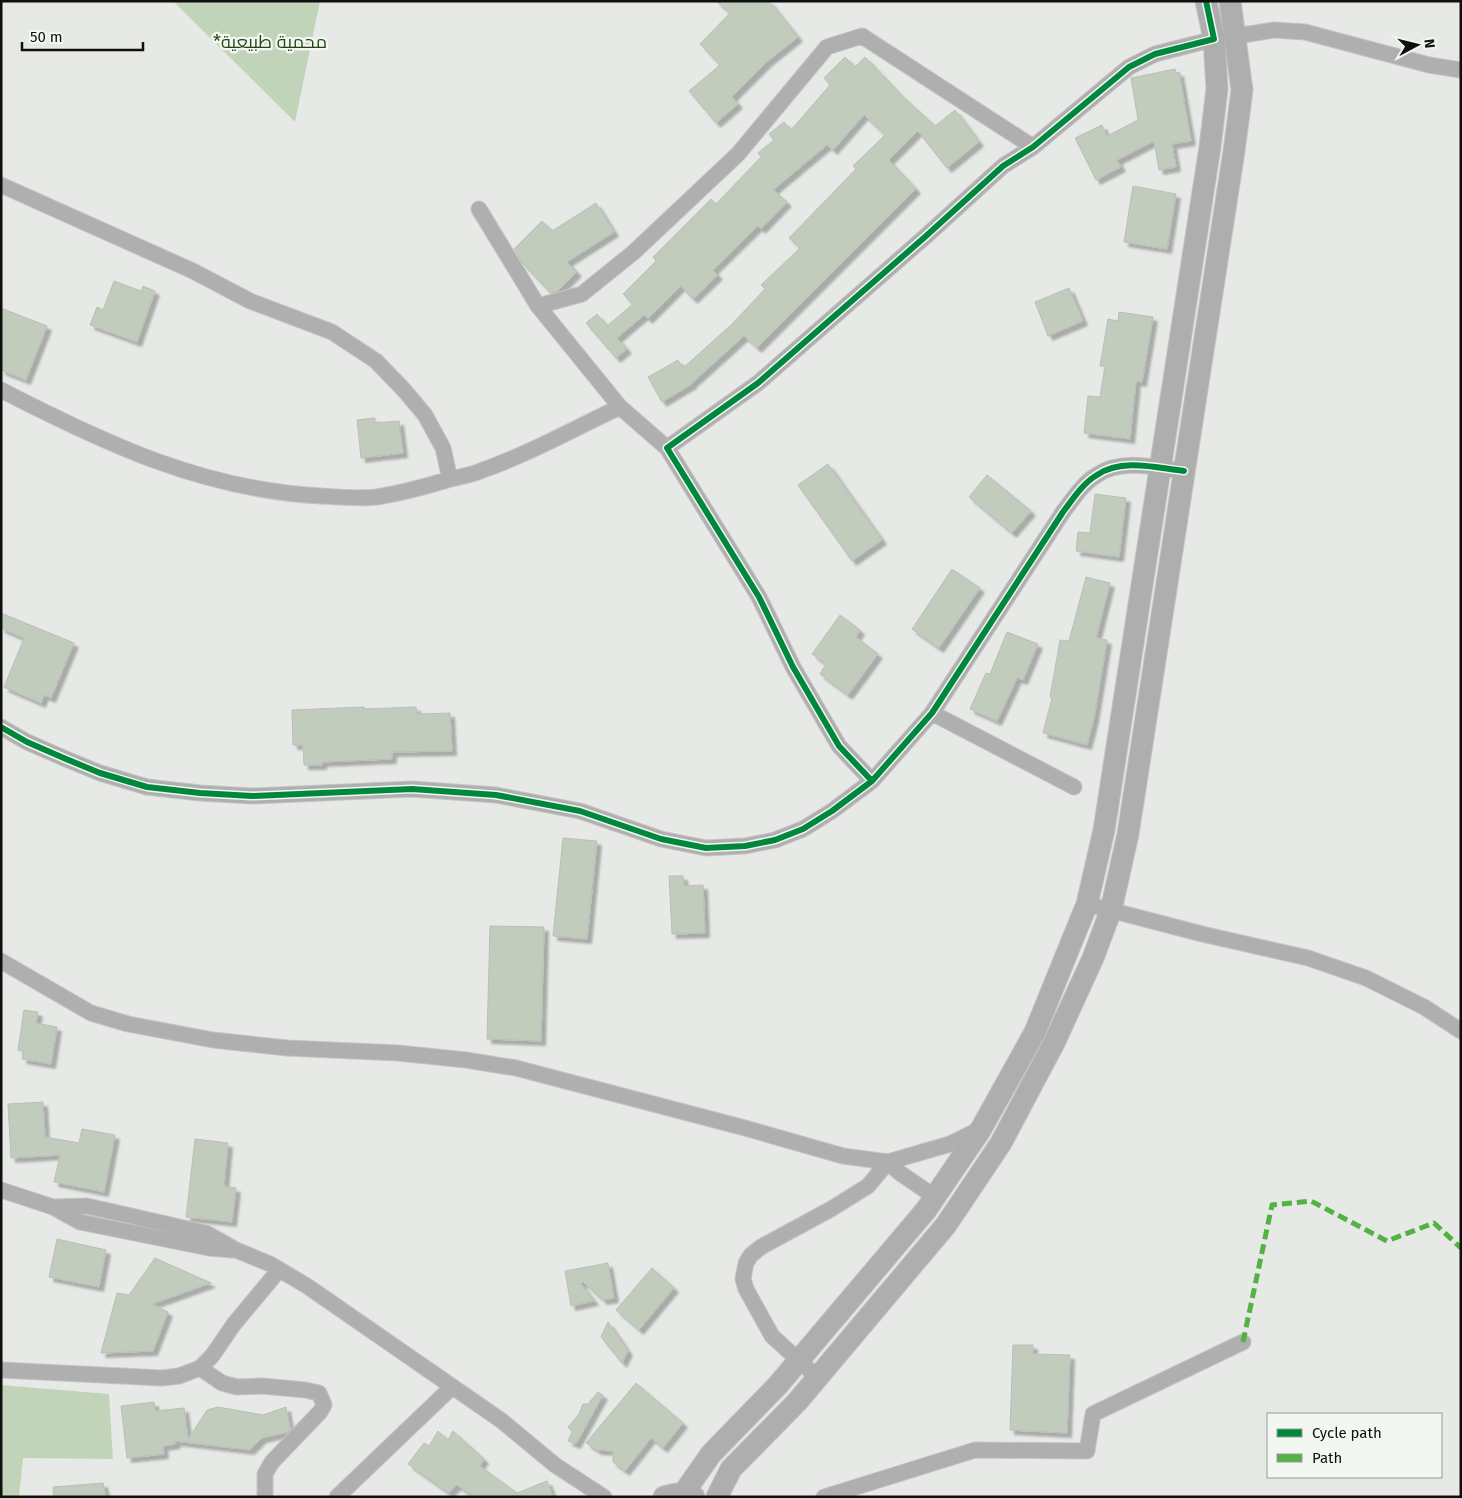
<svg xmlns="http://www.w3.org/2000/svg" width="1462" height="1498" viewBox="0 0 1462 1498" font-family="'Fira Sans',Cairo,sans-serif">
<defs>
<filter id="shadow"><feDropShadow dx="4.5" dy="4.5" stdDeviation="1" flood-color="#0004"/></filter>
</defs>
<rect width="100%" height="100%" fill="#e6e9e5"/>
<!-- green -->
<path fill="#c1d4ba" d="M173 1H320L295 122Z
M1 1385 109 1394 113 1459 23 1458 19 1497H1Z"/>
<!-- building -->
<path fill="#c1ccbd" stroke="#bbbdba" filter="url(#shadow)" d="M716 1H769L798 37 768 61 732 97 738 104 716 123 689 91 720 65 700 44 730 13Z
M845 57 855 67 865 57 903 97 935 126 955 110 979 142 947 168 918 131 889 160 916 189 757 348 744 336 692 383V384L662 402 648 377 678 360 683 368 732 324 765 289 761 285 800 248 789 238 856 169 853 166 885 135 864 115 833 150 827 145 773 190 787 202 761 229 758 226 713 270 718 275 693 299 681 286 648 319 644 315 617 338 627 349 616 358 586 323 597 314 607 326 633 304 623 294 656 261 653 257 711 199 716 204 761 157 758 153 774 140 769 134 784 122 791 130 830 85 824 78Z
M1175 69 1176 73 1179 72 1191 141 1172 144 1176 167 1159 170 1154 141 1117 160 1121 167 1096 180 1075 138 1102 125 1107 136 1138 120 1131 78Z
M1133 186 1176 194 1167 249 1124 242Z
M596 203 614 232 567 262 577 272 558 291 551 293 523 264 514 249 542 221 552 231Z
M114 281 141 291 143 286 155 291 137 342 90 325 97 307 103 310Z
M1069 288 1083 321 1048 336 1035 302Z
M1 308 47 326 26 380 1 370Z
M1119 312 1153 317 1142 382 1136 381 1130 439 1084 433 1088 396 1100 397 1105 366H1100L1108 319 1118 321Z
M375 418V423L399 421 403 453 361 458 357 420Z
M828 464 882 540 852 561 798 485Z
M987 475 1031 511 1012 533 969 497Z
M1095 494 1126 498 1119 557 1076 551 1078 532 1090 533Z
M952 569 980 588 939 648 912 629Z
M1086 577 1110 583 1096 638 1107 640 1094 718 1087 745 1043 733 1052 698 1050 697 1060 640 1069 641Z
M1 613 74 643 51 698 44 695 41 703 4 687 24 638 1 628Z
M840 615 860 630 856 637 878 654 848 695 820 674 826 664 812 654Z
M1007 632 1038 644 1023 680 1017 678 997 721 970 709 986 673 990 674Z
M364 707V709L416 707 417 714 450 713 452 751 392 752V759L322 762V765H304L303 745H293L292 710Z
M563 838 597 841 587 939 553 936Z
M669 876H683L684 886 703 885 705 933 672 934Z
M490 926 544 927 541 1041 487 1039Z
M24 1010 38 1012 36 1023 57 1027 51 1064 22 1059 24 1051 18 1050Z
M43 1102 45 1137 79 1143 82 1129 115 1135 104 1192 54 1182 60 1155 11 1158 8 1104Z
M195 1139 228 1143 224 1186 236 1188 232 1222 186 1217Z
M57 1239 106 1250 99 1287 49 1277Z
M155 1258 211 1283 152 1304 168 1312 153 1351 101 1353 117 1293 129 1295Z
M608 1263 614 1298 603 1300 583 1282 581 1284 594 1301 571 1306 565 1271Z
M652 1268 674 1288 639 1330 616 1310Z
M608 1322 628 1351 622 1363 601 1337Z
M1013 1345H1033V1354L1070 1355 1067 1433 1010 1430Z
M636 1383 683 1423 663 1448 651 1438 625 1471 613 1462V1451L597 1450 586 1443Z
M598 1392 603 1395 576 1444 568 1441 572 1432 568 1427 579 1414 583 1404H588Z
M154 1402 155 1411 184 1408 188 1439 207 1410 218 1407 263 1415 286 1407 290 1429 288 1432 262 1438 250 1450 175 1441 176 1444 163 1446 164 1454 127 1458 121 1406Z
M438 1431 448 1440 453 1431 484 1459 480 1466 517 1493 547 1481 553 1497H474L457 1485 449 1493 408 1464 424 1443 429 1446Z
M103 1483 106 1497H54L53 1487Z"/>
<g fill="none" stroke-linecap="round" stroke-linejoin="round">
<defs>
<path id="street" d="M1236 36 1274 30 1305 32 1429 65 1461 70
M1 185 193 271 250 301 332 332 376 361 404 390 425 415 443 448 450 479
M479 209 538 306 620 407 667 448
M538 306 582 294 634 252 738 154 827 47 862 36 1033 147
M1 390C104 443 203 490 321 496 339 497 359 499 377 497 401 493 424 487 447 480 459 477 472 475 483 470 531 453 575 428 620 407
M932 713 1074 787
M1 727 27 742 66 759 100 773 147 787 200 793 252 796 412 789 496 795 580 811 661 839 706 848 745 846 775 840 803 829 832 811 872 781 932 713 1063 512C1073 499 1083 483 1097 475 1122 458 1157 468 1184 471
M872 781 839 746 793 667 759 597 667 448 758 383 926 236 1003 166 1033 147 1129 67 1155 54 1214 39
M1087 904 1202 934 1308 958 1366 978 1424 1007 1461 1031
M1 961 91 1013 128 1024 213 1040 287 1048 398 1053 466 1060 516 1068 745 1128 843 1156 888 1162 950 1144 980 1129
M888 1162 900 1173 935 1197
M1 1190 53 1207 80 1222 209 1248 232 1250
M53 1207 87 1206 206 1233 236 1250 270 1264 307 1286 502 1421 555 1465 604 1497
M200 1368 222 1383 237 1387 263 1386 305 1390 319 1393 324 1405 320 1412 272 1462 265 1474V1497
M1 1370 162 1378 179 1376 200 1368 212 1356 234 1324 279 1270
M817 1377 772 1336 746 1289 743 1279 746 1263 751 1255 761 1247 831 1209 868 1186 888 1162
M337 1497 452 1387
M824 1497 975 1450 1087 1451 1093 1414 1243 1342"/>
<path id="secondary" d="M683 1494 711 1454 778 1385 926 1210 981 1129 1035 1032 1087 904 1104 830 1210 147 1217 89 1214 39 1206 1
M664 1497C674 1494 684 1492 694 1497
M717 1497 731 1469 797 1402 946 1225 1001 1143 1055 1041 1093 958 1111 910 1128 834 1234 151 1242 90 1230 1"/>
</defs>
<!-- street casing -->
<use href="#street" stroke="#c4c5c3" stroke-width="17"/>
<!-- secondary casing -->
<use href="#secondary" stroke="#c4c5c3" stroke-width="23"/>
<!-- street -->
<use href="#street" stroke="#afafaf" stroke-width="15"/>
<!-- secondary -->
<use href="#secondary" stroke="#aeaeae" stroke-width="21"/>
<!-- quiet -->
<path stroke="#54b144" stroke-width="5" stroke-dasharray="10 5" stroke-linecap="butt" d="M1243 1342 1272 1205 1311 1201 1387 1241 1434 1223 1461 1248"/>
<defs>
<path id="cycleway" d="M1 727 27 742 66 759 100 773 147 787 200 793 252 796 412 789 496 795 580 811 661 839 706 848 745 846 775 840 803 829 832 811 872 781 932 713 1063 512C1073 499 1083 483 1097 475 1122 458 1157 468 1184 471
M872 781 839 746 793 667 759 597 667 448 758 383 926 236 1003 166 1033 147 1129 67 1155 54 1214 39 1206 1"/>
</defs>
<!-- cycleway casing -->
<use href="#cycleway" stroke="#f3f7f1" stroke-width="9"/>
<!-- cycleway -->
<use href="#cycleway" stroke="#00873e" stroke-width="6"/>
</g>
<g text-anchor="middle" stroke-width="4.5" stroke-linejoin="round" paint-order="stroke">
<!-- park labels -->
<g font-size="18" fill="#244415" stroke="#f3f7f1">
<text x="270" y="48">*محمية طبيعية</text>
</g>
</g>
<!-- border -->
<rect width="1462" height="1498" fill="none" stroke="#0f100e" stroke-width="5"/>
<!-- legend -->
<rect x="1267" y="1413" width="175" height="65" fill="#f3f7f1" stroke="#989b96"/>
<rect x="1277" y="1429" width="25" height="8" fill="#00873e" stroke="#989b96"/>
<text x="1312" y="1438" font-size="15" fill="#0f100e">Cycle path</text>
<rect x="1277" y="1454" width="25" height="8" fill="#54b144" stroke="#989b96"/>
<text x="1312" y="1463" font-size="15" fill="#0f100e">Path</text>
<!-- north arrow -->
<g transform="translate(1417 45) rotate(83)" stroke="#f3f7f1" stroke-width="4" paint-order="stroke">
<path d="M0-4L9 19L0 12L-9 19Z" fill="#0f100e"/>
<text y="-8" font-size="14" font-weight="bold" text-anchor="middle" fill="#0f100e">N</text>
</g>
<!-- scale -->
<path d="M22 42v8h121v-8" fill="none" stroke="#0f100e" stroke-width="2.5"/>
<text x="30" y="42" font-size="15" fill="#0f100e" stroke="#f3f7f1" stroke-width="4" paint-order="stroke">50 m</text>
</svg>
